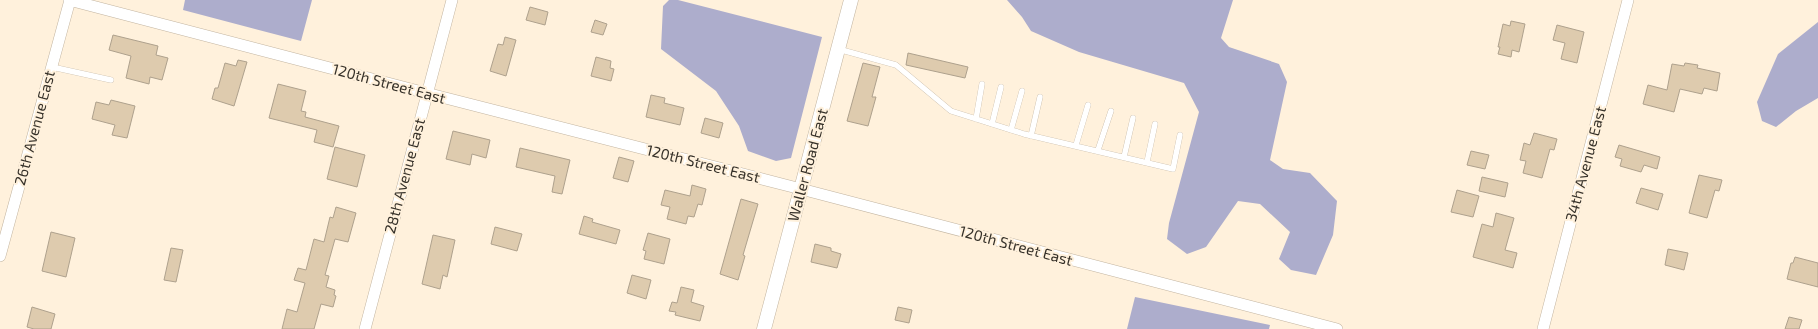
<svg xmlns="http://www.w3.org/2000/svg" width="1818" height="329" viewBox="0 0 1818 329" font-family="'Exo 2',sans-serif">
<rect width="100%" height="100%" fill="#fff1dc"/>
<!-- forest -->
<path fill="#adadcc" d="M185 0H312L301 41 183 10Z
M669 0H678L822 37 791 158 776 161 748 151 739 126 716 91 661 49 663 6Z
M1007 0H1233L1221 38 1229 47 1279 64 1287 82 1270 160 1283 169 1310 173 1337 201 1333 235 1316 275 1291 270 1279 259 1290 232 1260 204 1238 201 1206 247 1187 254 1167 239 1169 223 1199 112 1184 83 1079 52 1031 31 1022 17Z
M1818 22V98L1796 111 1776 127 1762 121 1757 102 1778 54Z
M1135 297 1270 325 1269 329H1127Z"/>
<!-- building -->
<path fill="#decbae" stroke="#aea18d" d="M530 7 548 12 545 25 526 20Z
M595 20 607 24 603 35 591 32Z
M1511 21 1525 24 1519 52 1512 50 1511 57 1498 54 1500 47H1498L1503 24 1510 26Z
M1557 25 1584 32 1577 63 1561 59 1565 43 1553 40Z
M113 35 158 46 156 55 168 58 162 80 150 77 149 84 126 78 131 56 109 50Z
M505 37 516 40 506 76 490 71 498 44 503 45Z
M908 53 968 67 965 78 906 65Z
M596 57 611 61 610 68 614 69 611 81 591 76Z
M238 60 247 62 234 106 212 99 215 88H218L225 63 236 66Z
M863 63 880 67 872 97H876L868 126 847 121Z
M1685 63 1698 65 1697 68 1720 73 1717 91 1704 88 1702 94 1680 89 1674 112 1643 104 1648 85 1667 90 1672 64 1684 66Z
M278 84 306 91 301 111 306 112 305 117 339 126 333 147 314 142 317 130 269 118Z
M651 95 665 98 664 103 684 108 680 125 646 117Z
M111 100 135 106 127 138 112 135 115 125 92 119 96 102 109 105Z
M705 118 723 123 719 138 701 133Z
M453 131 490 140 486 158 472 154 470 165 446 159Z
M1534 133 1557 139 1554 150 1550 149 1542 178 1523 173 1526 161 1520 160 1524 143 1530 145Z
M1619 145 1660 157 1657 169 1644 165 1641 172 1620 166 1622 159 1615 157Z
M335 147 365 155 357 187 327 179Z
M520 148 570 160 562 194 552 192 555 176 516 167Z
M1471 151 1489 155 1485 169 1467 165Z
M619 157 634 161 628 182 613 178Z
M1699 175 1722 180 1719 191 1715 190 1707 218 1689 213Z
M1482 177 1508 183 1505 197 1479 191Z
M692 185 706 189 702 205 698 204 694 217 688 216 686 224 667 219 670 207 661 205 665 190 690 196Z
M1641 188 1663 194 1658 210 1636 203Z
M1457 190 1479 196 1473 217 1451 212Z
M741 199 758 204 743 255 745 256 738 280 720 274Z
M336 207 356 213 348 242 335 239 325 275 329 276 326 287 335 290 334 295 336 296 333 307 321 304 314 329H282L287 309 297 312 305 283 294 280 298 268 306 270 314 239 324 242 330 217 333 218Z
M1496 213 1514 218 1505 250 1517 253 1513 268 1473 257 1482 224 1493 227Z
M584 216 593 219 592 222 620 230 616 244 579 234Z
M495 227 522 234 517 251 491 244Z
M51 232 75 238 66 277 42 271Z
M648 233 670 239 664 264 644 259 646 251 643 250Z
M433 235 455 240 447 277 443 275 440 289 422 284Z
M815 244 831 248V251L841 254 837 268 811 262Z
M171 248 183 250 176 282 164 280Z
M1668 249 1688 253 1684 270 1665 265Z
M1795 257 1818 263V287L1787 279 1791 263H1793Z
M632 275 651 280 646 299 627 293Z
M681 287 694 290 691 302 704 306 700 321 675 315 676 312 669 311 672 302 677 303Z
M32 307 55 314 51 329H34L27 327Z
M898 307 912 310 909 323 895 320Z
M1789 317 1802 320 1799 329H1785Z"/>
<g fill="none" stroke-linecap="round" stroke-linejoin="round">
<defs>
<path id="service" d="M838 49 896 65 951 111 1024 134 1173 169 1180 135
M52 67 111 80
M976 119 982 84
M992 124 1001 87
M1011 130 1022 91
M1031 136 1040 97
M1076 145 1088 105
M1098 150 1111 111
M1124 157 1133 118
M1147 162 1155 124"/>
<path id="minor" d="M69 0 426 93 801 189 1337 329
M0 256 70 0
M365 329 452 0
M1543 329 1628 0"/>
<path id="tertiary" d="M764 329 851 0"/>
</defs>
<!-- service casing -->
<use href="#service" stroke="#c2b4a0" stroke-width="6"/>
<!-- minor casing -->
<use href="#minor" stroke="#c2b4a0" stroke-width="12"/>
<!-- tertiary casing -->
<use href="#tertiary" stroke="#c2b4a0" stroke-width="15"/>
<!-- service -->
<use href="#service" stroke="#fff" stroke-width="5.5"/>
<!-- minor -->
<use href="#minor" stroke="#fff" stroke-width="11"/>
<!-- tertiary -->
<use href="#tertiary" stroke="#fff" stroke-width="14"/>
</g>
<g text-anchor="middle" stroke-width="4" stroke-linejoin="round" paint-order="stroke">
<!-- street labels -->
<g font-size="15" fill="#363129" stroke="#fff1dc">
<text transform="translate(389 84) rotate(15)" y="5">120th Street East</text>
<text transform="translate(35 128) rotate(-75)" y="5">26th Avenue East</text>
<text transform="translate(703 164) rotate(14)" y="5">120th Street East</text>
<text transform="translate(1586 164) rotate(-75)" y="5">34th Avenue East</text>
<text transform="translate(808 165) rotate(-75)" y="5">Waller Road East</text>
<text transform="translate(405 176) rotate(-75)" y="5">28th Avenue East</text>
<text transform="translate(1016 246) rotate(15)" y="5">120th Street East</text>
</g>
</g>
</svg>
